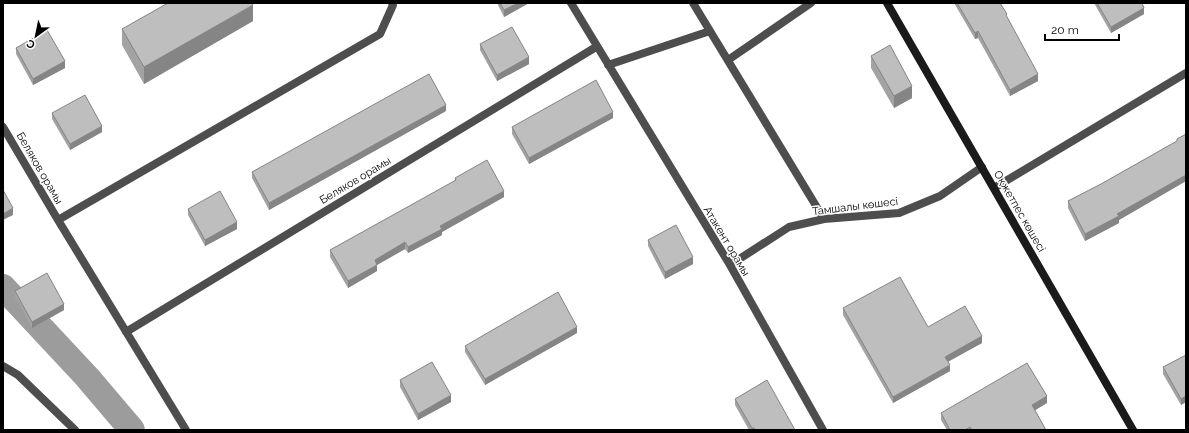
<svg xmlns="http://www.w3.org/2000/svg" width="1189" height="433" viewBox="0 0 1189 433" font-family="Raleway,sans-serif">
<rect width="100%" height="100%" fill="#fff"/>
<g fill="none" stroke-linecap="round" stroke-linejoin="round">
<!-- canal -->
<path stroke="#9c9c9c" stroke-width="26" d="M3 287 87 377 132 430"/>
<!-- lane -->
<path stroke="#4e4e4e" stroke-width="8" d="M3 366 18 375 75 430"/>
<!-- street -->
<path stroke="#4e4e4e" stroke-width="8" d="M571 3 730 265 823 430
M693 3 824 219
M728 60 811 3
M608 65 710 31
M3 127 58 220 186 430
M994 188 1186 73
M58 220 380 34 393 5 392 3
M730 265 789 227 824 219 899 213 940 196 982 167
M126 332 596 47"/>
<!-- secondary -->
<path stroke="#1b1b1b" stroke-width="8" d="M887 3 1133 430"/>
</g>
<!-- wall -->
<path fill="#a3a3a3" d="M497 3H529L504 17Z
M954 3H1000L1038 81 1010 96 978 38 975 39Z
M1094 3H1142L1144 14 1111 33Z
M253 21 144 84 122 45V29Z
M480 44 529 64 497 81 480 50Z
M16 48 65 68 33 85 16 54Z
M871 56 912 98 894 108 871 68Z
M446 111 269 210 252 178V172Z
M52 113 102 132 70 150 52 119Z
M613 118 529 164 512 134V127Z
M1186 134V181L1119 220V223L1085 241 1068 208V201L1101 184 1177 141V139Z
M455 178 504 197 442 232V235L408 253 405 249 377 265V271L348 288 330 257V250L455 181Z
M188 209 237 229 205 246 188 215Z
M648 240 693 264 665 279 648 246Z
M15 291 64 310 32 328 15 297Z
M843 308 928 327 982 343 948 362 950 371 893 403 843 315Z
M577 333 485 385 465 352V346Z
M1186 355V402L1181 405 1163 374V367Z
M400 380 451 402 418 420 400 387Z
M735 399 795 430H749L735 405Z
M1047 403 1035 410 1046 430H947L941 420V413Z"/>
<!-- shaded-wall -->
<path fill="#858585" d="M518 3H529L504 17V10Z
M253 5V21L144 84V67Z
M1144 8V14L1111 33V27Z
M978 31V38L975 39V33Z
M529 57V64L497 81V75Z
M65 61V68L33 85V79Z
M1038 74V81L1010 96V90Z
M912 86V98L894 108V96Z
M446 105V111L269 210V203Z
M613 112V118L529 164V158Z
M102 126V132L70 150V144Z
M1186 175V181L1119 220V223L1085 241V234L1117 214Z
M504 191V197L442 232V235L408 253V247L440 226Z
M13 208V215L3 220V214Z
M237 222V229L205 246V240Z
M405 242V249L375 266V260Z
M693 257V264L665 279V272Z
M377 265V271L348 288V281Z
M64 304V310L32 328V322Z
M577 327V333L485 385V379Z
M982 336V343L945 363V357Z
M950 365V371L893 403V397Z
M451 395V402L418 420V414Z
M1047 396V403L1032 412V405Z
M1186 396V402L1181 405V399Z"/>
<!-- building -->
<path fill="#bebebe" stroke="#858585" d="M168 3H251L253 5 144 67 122 29Z
M500 3H518L504 10Z
M957 3H1000L1007 14 1006 15 1038 74 1010 90 978 31 975 33Z
M1097 3H1142L1144 8 1111 27Z
M512 27 529 57 497 75 480 44Z
M47 30 65 61 33 79 16 48Z
M890 45 912 86 894 96 871 56Z
M429 74 446 105 269 203 252 172Z
M596 80 613 112 529 158 512 127Z
M85 95 102 126 70 144 52 113Z
M1186 134V175L1117 214 1119 216 1085 234 1068 201 1101 184 1177 141V139Z
M487 160 504 191 440 226 442 229 408 247 405 242 375 260 377 265 348 281 330 250 456 180 455 178Z
M3 190 13 208 3 214Z
M220 191 237 222 205 240 188 209Z
M676 225 693 257 665 272 648 240Z
M47 273 64 304 32 322 15 291Z
M900 277 928 327 965 306 982 336 945 357 950 365 893 397 843 308Z
M558 292 577 327 485 379 465 346Z
M1186 355V396L1181 399 1163 367Z
M432 362 451 395 418 414 400 380Z
M1027 363 1047 396 1032 405 1046 430H972L970 427 965 430H950L941 413Z
M767 380 795 430H755L754 428H752L735 399Z"/>
<g text-anchor="middle" stroke-width="3" stroke-linejoin="round" paint-order="stroke">
<!-- street labels -->
<g font-size="11" fill="#000" stroke="#fff">
<text transform="translate(40 168) rotate(60)" y="4">Беляков орамы</text>
<text transform="translate(355 180) rotate(-31)" y="4">Беляков орамы</text>
<text transform="translate(855 206) rotate(-7)" y="4">Тамшалы көшесі</text>
<text transform="translate(1020 211) rotate(60)" y="4">Оқжетпес көшесі</text>
<text transform="translate(727 241) rotate(59)" y="4">Атакент орамы</text>
</g>
</g>
<!-- border -->
<rect width="1189" height="433" fill="none" stroke="#000000" stroke-width="8"/>
<!-- north arrow -->
<g transform="translate(36 36) rotate(213)" stroke="#ffffff" stroke-width="3" paint-order="stroke">
<path d="M0-3L7 15L0 10L-7 15Z" fill="#000000"/>
<text y="-6" font-size="11" font-weight="bold" text-anchor="middle" fill="#000000">С</text>
</g>
<!-- scale -->
<path d="M1045 34v6h74v-6" fill="none" stroke="#000000" stroke-width="2"/>
<text x="1051" y="34" font-size="12" fill="#000000" stroke="#ffffff" stroke-width="3" paint-order="stroke">20 m</text>
</svg>
